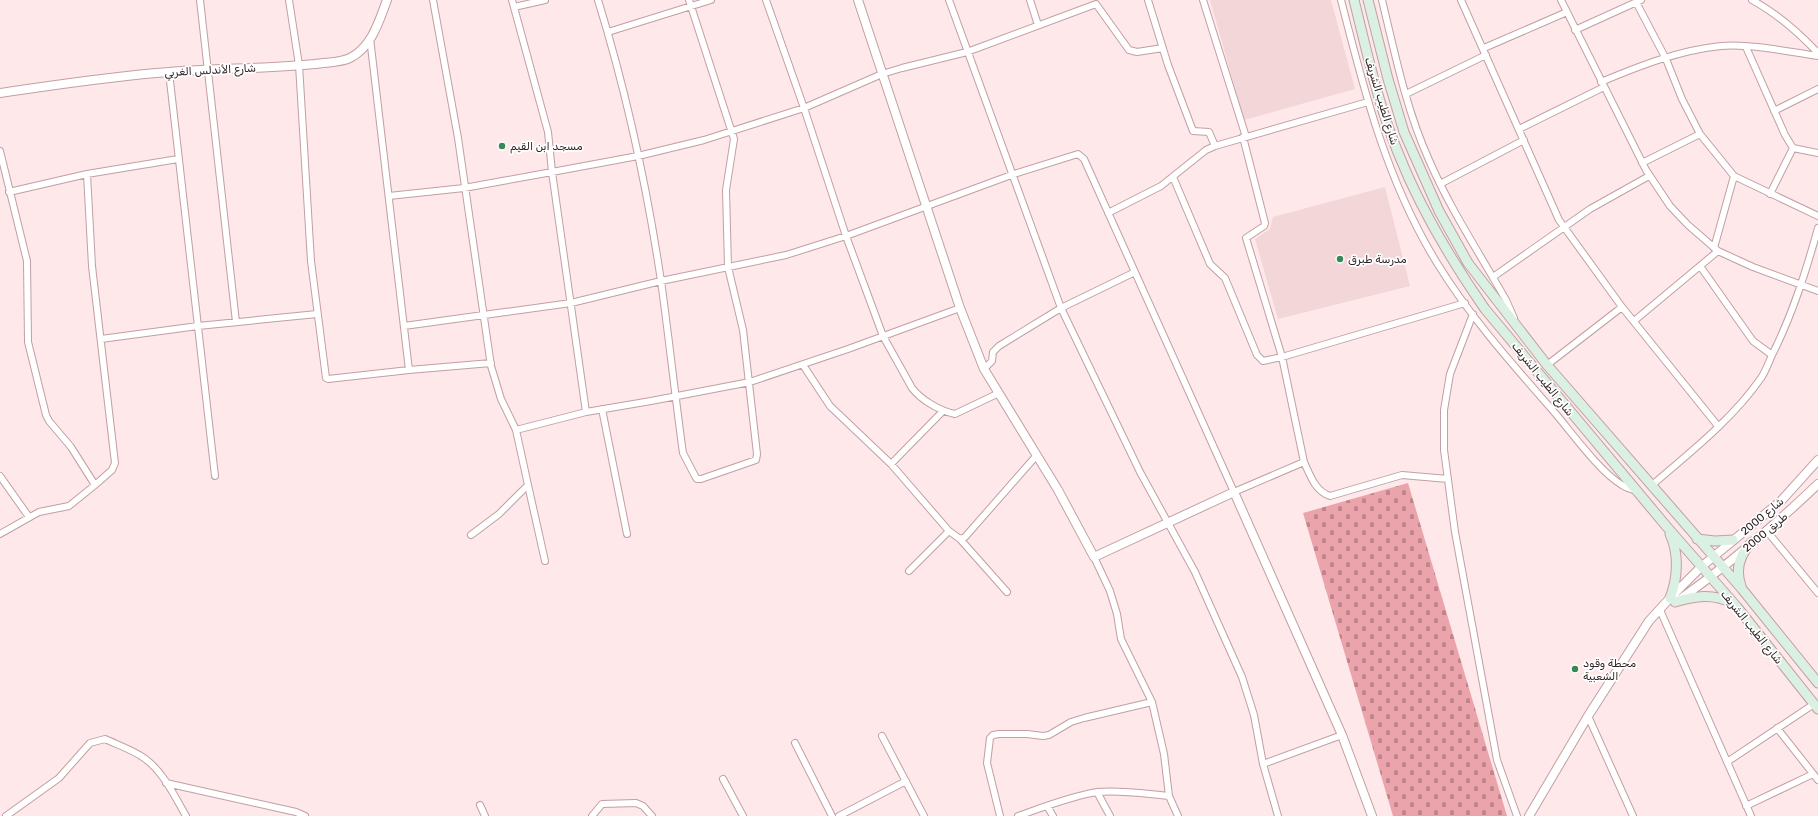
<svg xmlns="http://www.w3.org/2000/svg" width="1818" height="816" viewBox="0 0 1818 816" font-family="Rubik,'Noto Naskh Arabic',sans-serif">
<defs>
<pattern id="cemetery-stones" width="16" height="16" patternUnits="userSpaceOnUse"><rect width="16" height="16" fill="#eca4ac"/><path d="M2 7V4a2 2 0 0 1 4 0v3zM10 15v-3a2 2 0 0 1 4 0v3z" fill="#c0858c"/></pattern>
</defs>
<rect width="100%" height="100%" fill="#fee8e9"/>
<!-- built -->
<path fill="#f2d6d8" d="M1210 0H1331L1355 89 1244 120Z
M1385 187 1410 286 1278 319 1255 239 1270 229 1273 217Z"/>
<!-- cemetery -->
<path fill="url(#cemetery-stones)" d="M1408 483 1507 816H1393L1303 513Z"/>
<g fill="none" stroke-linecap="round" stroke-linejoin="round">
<defs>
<path id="minor" d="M200 0 236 322
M289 0 299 65 311 261 326 378 328 379 409 370
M433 0 458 138 491 366 501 399 516 430 586 412 651 401 750 382 848 349 960 308
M512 0 548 132 552 172 586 412
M598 0C626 91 647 187 661 281 669 338 675 396 683 453L695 476 697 479H701L756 460 757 454 743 330 728 267 726 190 734 139 689 0
M766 0 804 108 846 236 883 336 912 388C921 400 940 411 955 414L999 393
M949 0 1061 308 1140 472 1195 572 1242 677 1254 715 1263 764 1278 816
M1030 0 1038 25
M1148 0 1168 65 1193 131 1209 132 1215 146
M1203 0 1246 137
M1341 0C1364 91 1387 182 1437 263 1470 317 1513 365 1555 413 1572 433 1600 472 1622 485 1626 488 1632 489 1636 491
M1382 0C1395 54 1406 109 1429 160 1450 209 1480 254 1506 300L1514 318
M1461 0 1559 220 1622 307 1718 426
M1561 0 1646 170 1670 206 1688 225 1718 251 1753 267 1818 291
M1752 0C1778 14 1798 32 1818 53
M1636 2 1666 59 1682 99 1700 134 1734 176 1818 216
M514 7 545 0
M1575 30 1641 0
M608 32 711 0
M370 38 409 370 491 363
M1746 47 1785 135 1793 148 1818 153
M1484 48 1567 12
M169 72 215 476
M1601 82C1639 66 1680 50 1721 46 1748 43 1790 52 1818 56
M1406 94 1486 55
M1774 111 1818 89
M1519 129 1604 87
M0 151 27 261 28 342 46 415 49 421 71 447 95 485 69 506 39 512 0 534
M1642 163 1700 134
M87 174 92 266 115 463 112 470 95 485
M1173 177 1210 264 1225 278 1257 355 1263 361 1282 357 1465 303
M1440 184 1524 140
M9 192 87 174 178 159
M1770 194 1793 148
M389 196 464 188 552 172 638 156 704 140 804 108 882 74 902 68 967 52 1096 4 1129 50 1137 52 1163 48
M1108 213 1161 186 1206 150 1215 146 1368 102
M1714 248 1734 176
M1700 266 1753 341 1772 355
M1493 277 1590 209 1649 176
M1473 314 1450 374 1444 410V450L1455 532 1497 760 1517 816
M1634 321 1718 251
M404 326 571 303 661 281 786 255 846 236 1014 174 1078 154 1084 159 1234 492 1304 462 1282 357 1246 238 1264 226 1265 223 1243 137
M101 339 198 326 317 314
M803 365 830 406 891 464 949 531 960 539 1007 592
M1547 365 1622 307
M984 369 992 361 993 352 999 346 1061 308 1135 272
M602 409 627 534
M1304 462C1310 475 1315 491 1330 496L1402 475 1448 479
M891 464 943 411
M0 476 29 517
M528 485 545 561
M1651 486C1689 453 1732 420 1761 378 1766 371 1769 361 1773 353 1793 313 1806 271 1818 228
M1766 530 1818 593
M471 535 499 514 528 485 516 430
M960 539 965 537 1037 455
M1094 557 1110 591 1117 614 1121 639 1152 702 1164 754 1169 796 1178 816
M909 571 949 531
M1660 610 1751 816
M1588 716 1633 816
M1777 728 1818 780
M882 736 924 816
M795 743 832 816
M1727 762 1814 704
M1263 764 1342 735
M723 779 743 816
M166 783 296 812 305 816
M1097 792 1110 816
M480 805 485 816
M1047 806 1053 816
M1746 806 1813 774
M6 816 59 778 90 743 105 739C118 745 133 750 144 758 163 771 175 797 186 816
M592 816 602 804 636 803 643 806 652 816
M839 816 906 781
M1000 816 987 763 990 738 993 735 999 734H1027L1043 736 1049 735 1071 722 1084 718 1152 702
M1018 816C1041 808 1074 795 1098 792 1122 790 1146 794 1169 796"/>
<path id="tertiary" d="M858 0 960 308 984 369 1058 490 1094 557 1234 492 1342 735 1372 816
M0 93C56 85 112 76 169 72 217 68 266 69 315 64 326 62 340 63 350 58 372 47 379 21 387 0
M1679 600C1728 565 1774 526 1818 484
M1529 816 1588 716 1649 621 1670 598 1701 567 1781 501 1818 460"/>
<path id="secondary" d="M1354 0C1367 52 1378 105 1399 155 1421 210 1451 260 1485 309L1667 527 1737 607 1818 709
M1368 0 1388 79 1404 132 1439 211 1468 263 1547 365 1742 589 1818 683
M1697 539 1715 541 1733 540
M1741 586C1735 569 1739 555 1752 542
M1670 598C1678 578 1679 553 1670 534
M1675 602C1695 596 1713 593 1732 603"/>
</defs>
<!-- minor casing -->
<use href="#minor" stroke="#c29fa2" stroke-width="8"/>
<!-- tertiary casing -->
<use href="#tertiary" stroke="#c29fa2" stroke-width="10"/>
<!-- secondary casing -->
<use href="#secondary" stroke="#c29fa2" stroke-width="11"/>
<!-- minor -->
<use href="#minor" stroke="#fff" stroke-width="6"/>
<!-- tertiary -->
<use href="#tertiary" stroke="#fff" stroke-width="8"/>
<!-- secondary -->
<use href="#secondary" stroke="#daf0e2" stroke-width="9"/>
</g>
<!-- markers -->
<g fill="#368859" stroke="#fff" stroke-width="1.5">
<circle cx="502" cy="146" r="4"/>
<circle cx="1340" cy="259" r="4"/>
<circle cx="1575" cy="669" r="4"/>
</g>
<g text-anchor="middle" stroke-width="3.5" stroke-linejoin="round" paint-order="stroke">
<!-- street labels -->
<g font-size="11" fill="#302224" stroke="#fff">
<text transform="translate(210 70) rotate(-3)" y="4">شارع الأندلس الغربي</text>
<text transform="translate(1382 101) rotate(73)" y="4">شارع الطيب الشريف</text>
<text transform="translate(1543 379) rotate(51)" y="4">شارع الطيب الشريف</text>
<text transform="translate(1762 516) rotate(-40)" y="4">شارع 2000</text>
<text transform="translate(1765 532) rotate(-40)" y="4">طريق 2000</text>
<text transform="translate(1752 627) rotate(51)" y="4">شارع الطيب الشريف</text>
</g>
<!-- poi labels -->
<g font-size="11" fill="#302224" stroke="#fff" text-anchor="start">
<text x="510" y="150">مسجد ابن القيم</text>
<text x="1348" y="263">مدرسة طبرق</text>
<text x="1583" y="667">محطة وقود<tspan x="1583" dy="13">الشعبية</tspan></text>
</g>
</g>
</svg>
